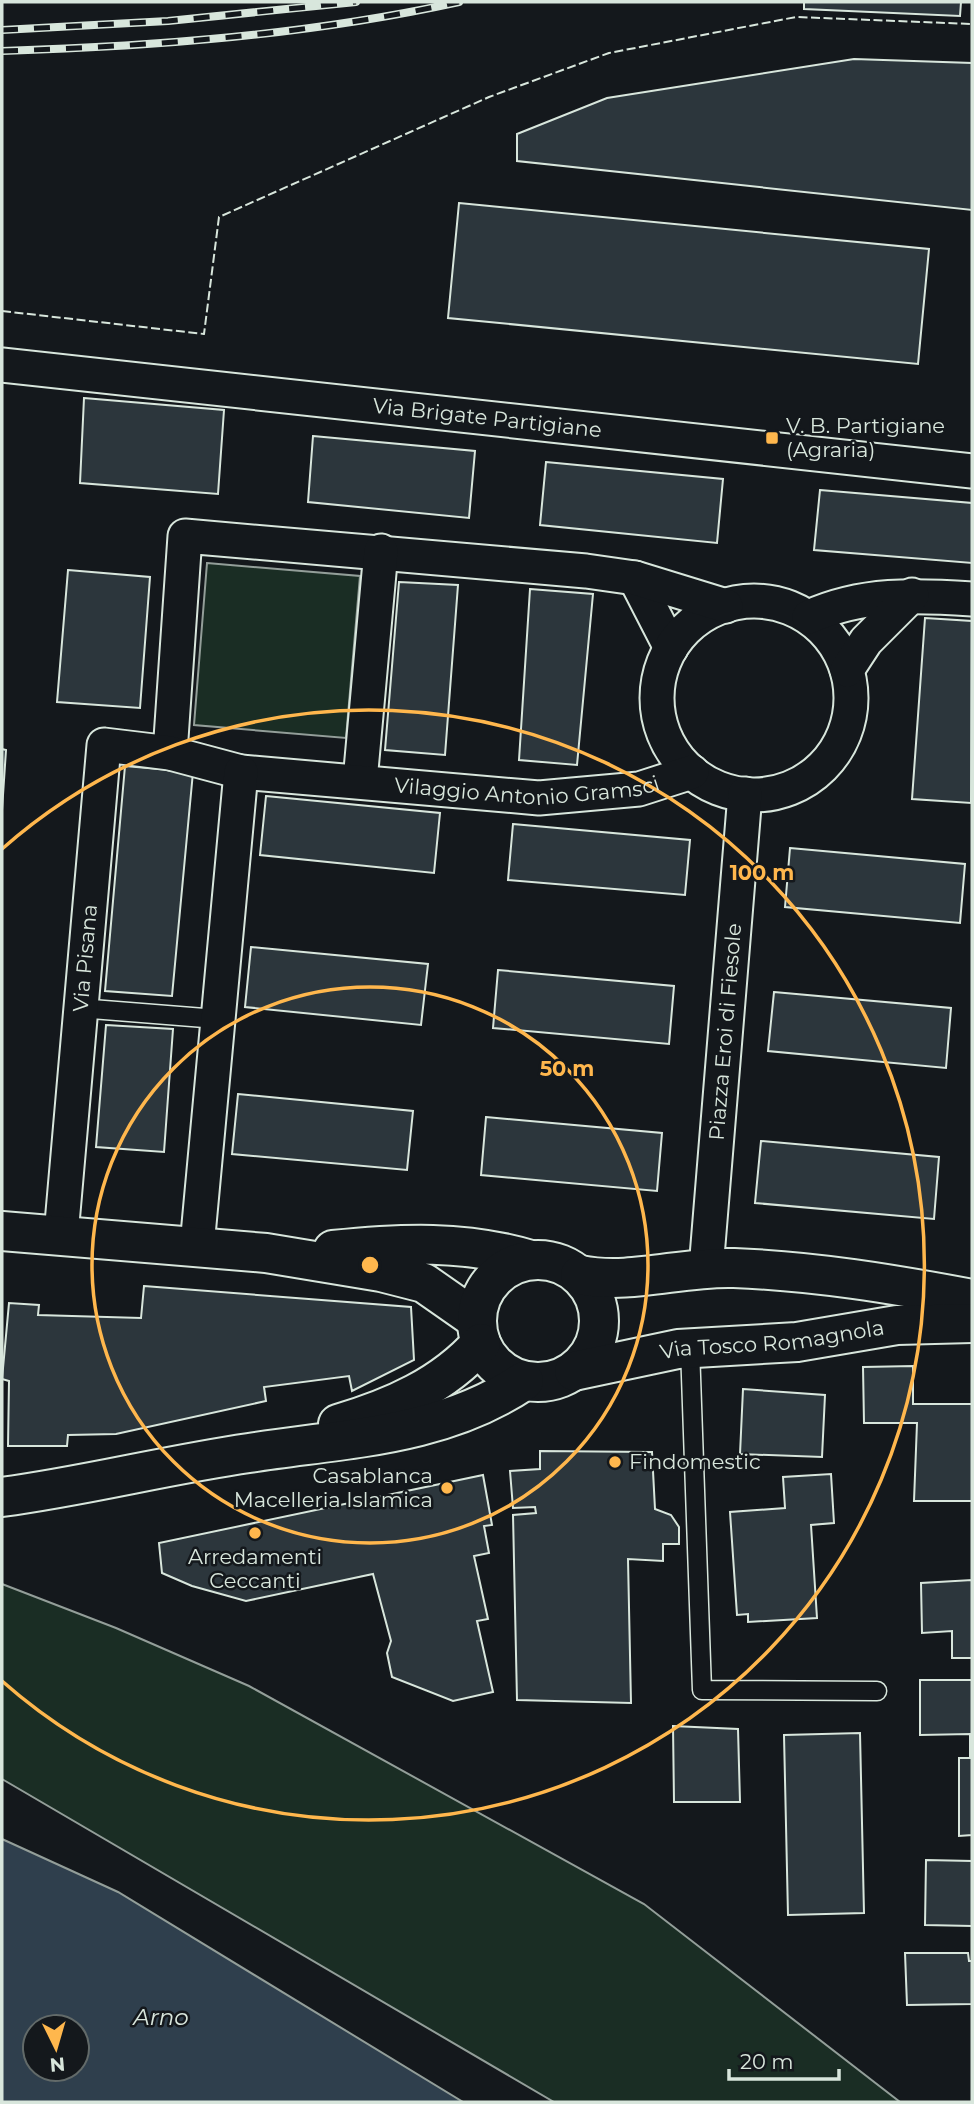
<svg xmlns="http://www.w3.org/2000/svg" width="974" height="2104" viewBox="0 0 974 2104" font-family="Montserrat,sans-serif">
<rect width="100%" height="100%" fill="#14181c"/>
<!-- green -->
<path fill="#1a2d24" stroke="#939e99" stroke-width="2" d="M207 563 360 576 346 738 194 725Z
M2 1584 116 1628 249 1686 644 1904 900 2102H554L2 1779Z"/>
<!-- water -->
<path fill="#2f3f4d" stroke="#939e99" stroke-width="2" fill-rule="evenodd" d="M2 1839 118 1892 463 2102H2ZM35 2027H77V2069H35Z"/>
<!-- building -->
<path fill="#2c363c" stroke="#d8e6dc" stroke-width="2" d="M804 2H961L960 16 804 9Z
M854 59 972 63V210L517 161V134L607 98Z
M459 203 929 249 918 364 448 318Z
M84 398 224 410 218 494 80 483Z
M313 436 475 451 469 518 308 502Z
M546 462 723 479 717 543 540 525Z
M820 490 972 503V563L814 550Z
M68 570 150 577 140 708 57 702Z
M399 582 458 585 445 755 385 750Z
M530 589 593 594 577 765 519 760Z
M925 618 972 621 971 803 912 799Z
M2 749 6 750 2 810Z
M125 766 193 772 172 996 105 991Z
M266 796 440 813 434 873 260 855Z
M513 824 690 840 685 895 508 880Z
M790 848 965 864 960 923 785 907Z
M251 947 428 964 421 1025 245 1007Z
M498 970 674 986 669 1044 493 1028Z
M774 992 951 1008 946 1068 768 1051Z
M106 1025 173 1029 164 1152 96 1147Z
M238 1094 413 1111 407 1170 232 1154Z
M486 1117 662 1133 657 1191 481 1175Z
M761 1141 939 1157 934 1219 755 1203Z
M144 1286 411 1307 414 1360 352 1391 349 1376 264 1387 266 1401 116 1434 68 1435 67 1446H8L9 1381 2 1379 9 1303 39 1305 38 1315 141 1318Z
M913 1366V1404H972V1501H914L917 1423H864L863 1367Z
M743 1389 825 1395 822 1457 740 1454Z
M540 1451 652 1452 655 1509 671 1515 679 1527V1544H663V1561L628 1559 631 1703 517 1700 513 1515 536 1513 535 1507 513 1508 510 1471 540 1469Z
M831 1474 834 1523 811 1525 817 1618 748 1622V1614L737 1615 730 1512 785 1508 783 1477Z
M483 1475 492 1525 484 1526 489 1553 474 1556 488 1619 477 1621 493 1692 453 1701 392 1677 387 1653 391 1641 373 1574 246 1601 192 1586 162 1573 159 1543Z
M972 1580V1658H952V1631L922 1633 921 1583Z
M920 1680H972V1835L959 1836V1758H970V1734L920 1735Z
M673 1726 738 1729 740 1802H674Z
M860 1733 864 1913 788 1915 784 1735Z
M926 1860 972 1861V1926L925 1925Z
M905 1953H968L969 1961H972V2004L907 2005Z"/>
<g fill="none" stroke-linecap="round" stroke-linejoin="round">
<defs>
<path id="service" d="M79 1008 217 1019
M690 1348 702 1690 877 1691"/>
<g id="minor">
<path id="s1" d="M2 365 972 471"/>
<path d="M635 578 671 648"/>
<circle cx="754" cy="698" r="97"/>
<path d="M809 617C862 593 915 595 972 599"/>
<path d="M847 670 866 641 912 595"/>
<path d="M170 753 185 536 586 571 635 578 726 606"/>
<path d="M360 781 381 551"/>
<path id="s2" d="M61 1235 104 745 170 753 241 772 539 798 639 789 692 772"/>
<path d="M197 1246 241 772"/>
<path id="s3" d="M706 1269 745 794"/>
</g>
<path id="tertiary" d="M2 1231 266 1253 381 1272 424 1283 477 1320
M333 1250C401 1243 465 1240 531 1260"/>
<g id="primary">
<circle cx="538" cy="1321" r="61"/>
<path d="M580 1275C632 1285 682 1266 734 1268 814 1271 893 1284 972 1299"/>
<path id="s4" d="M574 1371 678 1349 797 1342 897 1325 972 1323"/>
<path d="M338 1424C392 1408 443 1386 481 1343"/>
<path d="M2 1497C85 1486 166 1465 249 1453 345 1438 441 1437 524 1381"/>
</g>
</defs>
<!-- service casing -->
<use href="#service" stroke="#d8e6dc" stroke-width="21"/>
<!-- minor casing -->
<use href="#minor" stroke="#d8e6dc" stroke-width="37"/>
<!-- tertiary casing -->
<use href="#tertiary" stroke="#d8e6dc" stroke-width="42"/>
<!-- primary casing -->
<use href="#primary" stroke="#d8e6dc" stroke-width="42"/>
<!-- service -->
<use href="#service" stroke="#14181c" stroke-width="18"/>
<!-- minor -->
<use href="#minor" stroke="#14181c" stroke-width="33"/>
<!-- tertiary -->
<use href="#tertiary" stroke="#14181c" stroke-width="38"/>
<!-- primary -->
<use href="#primary" stroke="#14181c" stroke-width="38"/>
<defs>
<path id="rail" d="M2 30 168 21 356 2
M2 51C157 46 308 35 459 2"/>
</defs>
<!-- rail casing -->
<use href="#rail" stroke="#d8e6dc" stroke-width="8"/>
<!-- rail -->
<use href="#rail" stroke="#14181c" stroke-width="5" stroke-dasharray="16" stroke-linecap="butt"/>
<!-- fence -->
<path stroke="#d8e6dc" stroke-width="2" stroke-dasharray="9 3.5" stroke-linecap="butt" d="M2 311 204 334 219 217 489 97 609 53 796 17 972 24"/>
</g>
<!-- distance rings -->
<g fill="none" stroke="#ffb74d" stroke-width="3.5">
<circle cx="370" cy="1265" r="278"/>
<path d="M2 849A555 555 0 1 1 2 1681"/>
</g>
<!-- markers -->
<g fill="#ffb74d" stroke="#14181c" stroke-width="2.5">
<rect x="765" y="431" width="14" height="14" rx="3.5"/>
<circle cx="615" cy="1462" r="7"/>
<circle cx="447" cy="1488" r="7"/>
<circle cx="255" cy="1533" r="7"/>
</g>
<g text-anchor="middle" stroke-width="5" stroke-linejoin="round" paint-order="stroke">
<!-- street labels -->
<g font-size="21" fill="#d8e6dc" stroke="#14181c">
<text dy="7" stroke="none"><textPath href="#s1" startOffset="488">Via Brigate Partigiane</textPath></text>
<text dy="7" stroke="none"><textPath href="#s2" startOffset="919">Vilaggio Antonio Gramsci</textPath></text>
<text dy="7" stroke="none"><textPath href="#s2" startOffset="278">Via Pisana</textPath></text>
<text dy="7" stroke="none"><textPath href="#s3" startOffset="238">Piazza Eroi di Fiesole</textPath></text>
<text dy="7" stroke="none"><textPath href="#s4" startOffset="201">Via Tosco Romagnola</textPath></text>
</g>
<!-- poi labels -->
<g font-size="21" fill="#d8e6dc" stroke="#14181c" text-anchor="start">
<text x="786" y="433">V. B. Partigiane<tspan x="786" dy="24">(Agraria)</tspan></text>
<text x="629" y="1469">Findomestic</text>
<text x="433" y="1483" text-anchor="end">Casablanca<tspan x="433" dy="24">Macelleria Islamica</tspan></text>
<text x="255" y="1564" text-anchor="middle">Arredamenti<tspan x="255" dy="24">Ceccanti</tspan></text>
</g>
<!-- water labels -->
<g font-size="23" font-style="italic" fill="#d8e6dc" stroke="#14181c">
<text x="161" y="2025">Arno</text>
</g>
</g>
<circle cx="370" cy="1265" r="10" fill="#ffb74d" stroke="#14181c" stroke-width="3.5"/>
<g font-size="21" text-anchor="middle" font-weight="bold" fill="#ffb74d" stroke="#14181c" stroke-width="5" stroke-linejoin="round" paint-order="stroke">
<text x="762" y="880">100 m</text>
<text x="567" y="1076">50 m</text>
</g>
<!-- border -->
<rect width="974" height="2104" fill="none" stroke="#d8e6dc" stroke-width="7"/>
<!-- north arrow -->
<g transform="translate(56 2048) rotate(175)"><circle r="33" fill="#14181c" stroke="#626a69" stroke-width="2"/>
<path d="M0-5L12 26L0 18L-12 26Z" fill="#ffb74d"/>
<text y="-10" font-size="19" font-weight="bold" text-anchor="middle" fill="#d8e6dc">N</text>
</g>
<!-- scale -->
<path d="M729 2069v10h110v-10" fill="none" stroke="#d8e6dc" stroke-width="3.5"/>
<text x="740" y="2069" font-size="21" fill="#d8e6dc" stroke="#14181c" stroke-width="5" paint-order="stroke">20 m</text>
</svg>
